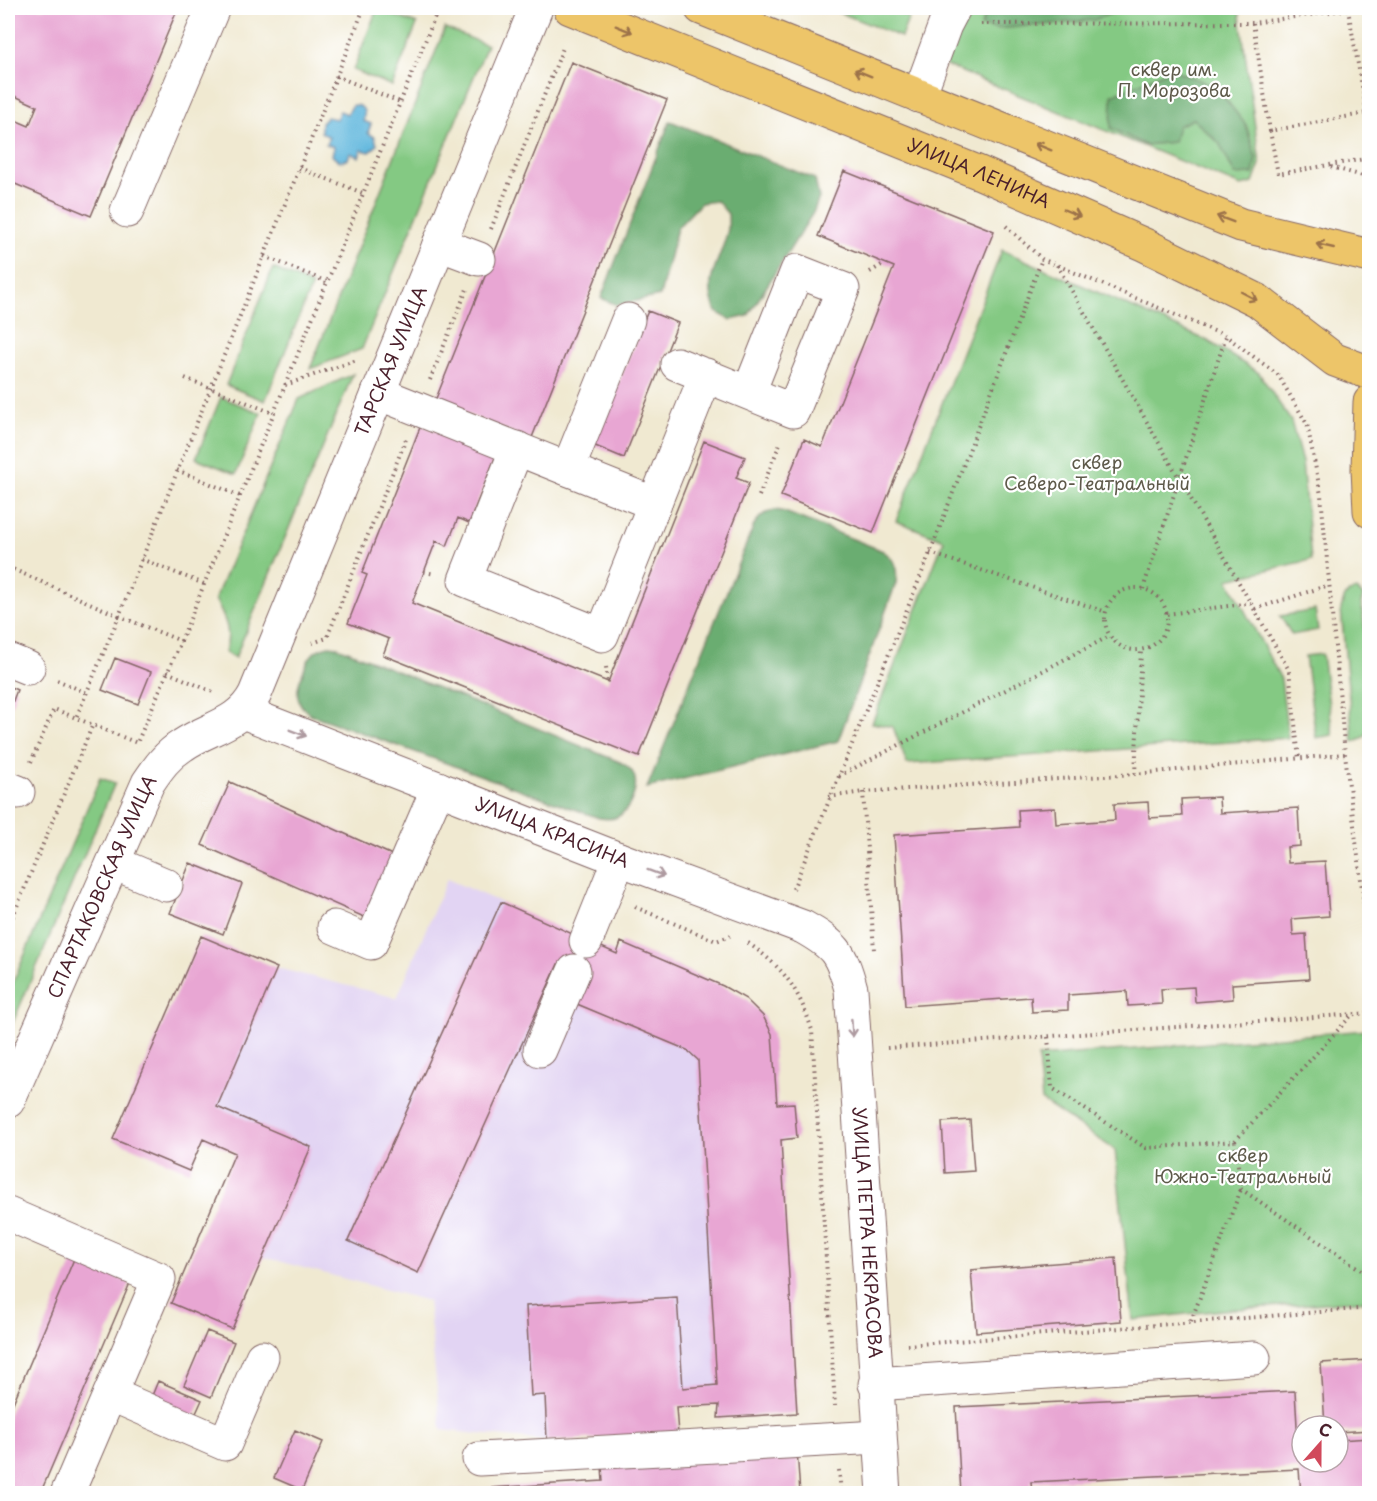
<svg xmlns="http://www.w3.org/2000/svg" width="1377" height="1501" viewBox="0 0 1377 1501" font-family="'Playpen Sans',sans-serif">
<rect width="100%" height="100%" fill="#fff"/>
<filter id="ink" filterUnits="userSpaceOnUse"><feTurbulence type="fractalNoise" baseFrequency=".0167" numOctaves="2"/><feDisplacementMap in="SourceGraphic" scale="12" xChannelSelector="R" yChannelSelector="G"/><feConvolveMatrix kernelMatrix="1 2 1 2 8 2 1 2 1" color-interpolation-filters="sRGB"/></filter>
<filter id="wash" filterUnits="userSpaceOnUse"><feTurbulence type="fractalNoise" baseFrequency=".008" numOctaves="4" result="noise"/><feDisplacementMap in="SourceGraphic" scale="24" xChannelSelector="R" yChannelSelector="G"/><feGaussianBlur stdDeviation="1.35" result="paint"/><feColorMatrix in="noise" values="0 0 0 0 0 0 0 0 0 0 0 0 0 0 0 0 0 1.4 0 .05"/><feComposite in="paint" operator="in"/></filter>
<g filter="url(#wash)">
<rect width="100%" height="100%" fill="#f0e9d1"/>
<!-- built -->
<path fill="#e2d4f3" d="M447 879 616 953 621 942 723 986 746 999 763 1016 772 1034 777 1104 794 1103 797 1138 781 1141 797 1413 718 1418V1405L677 1407 678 1434 547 1441 441 1430 428 1301 263 1257 310 1147 217 1107 189 1171 113 1139 201 936 277 968 397 998Z"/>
<!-- green -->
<path fill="#84c983" stroke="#677457" stroke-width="1.5" d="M828 8H887L909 17 901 37Z
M969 8H1241H1239L1260 164 1253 183 1241 186 945 65Z
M377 9 417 24 392 86 353 70Z
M445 28 487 45 362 349 310 369Z
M1002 250 1208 341 1259 373 1291 421 1302 462 1311 560 1228 579 1281 679 1288 738 907 764 893 727 872 723 944 540 896 521Z
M273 268 312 285 265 401 226 385Z
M353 374 235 658 225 652C232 631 225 619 215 599L299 399Z
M221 397 261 413 236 474 196 458Z
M1357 590 1363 596 1361 603 1369 655 1370 730 1364 737 1353 742 1341 609C1344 598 1345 592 1357 590Z
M1315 610 1318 630 1292 635 1280 616Z
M1322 654 1333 735 1316 738 1305 656Z
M100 778 115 783 8 1034V994Z
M1367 1030 1370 1052 1369 1300 1222 1310 1133 1320 1115 1150 1042 1101 1038 1057Z"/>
<!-- forest -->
<path fill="#6bad71" stroke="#5a664e" stroke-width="1.5" d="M988 8H1171L1123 9 1094 20 996 29 981 26Z
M1172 69 1216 87 1246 125 1256 158 1253 174 1235 175 1219 143 1193 119 1178 126 1174 142 1145 145 1111 128 1112 95Z
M670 121 815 179 819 198 813 213 748 316 731 320 716 312C702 277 719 266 727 233 729 227 728 220 728 214L717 201 701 203 677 228 660 296 617 305 601 298Z
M776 510 785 512 883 551C895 559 898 568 896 583L838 741 647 788 754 525C760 516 765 512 776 510Z
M329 646 338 647 620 762C626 765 631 768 634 775 639 788 630 811 617 817 611 820 605 819 599 818L312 715C295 705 295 692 302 675 308 659 312 649 329 646Z"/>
<!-- water -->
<path fill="#60b7dd" stroke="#556b84" stroke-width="1.5" d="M353 105C364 105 366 112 363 121L371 124 368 133 375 137 377 145 370 152 361 150 359 157 350 153 348 159C342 162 336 161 332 155L334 147 326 144 329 137 321 132V123L327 117 336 119 340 111 347 114Z"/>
<g id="blocks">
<!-- building -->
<path fill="#e8a6d3" d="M8 8H178L91 216 8 181V117L29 126 37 106 8 93Z
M571 62 667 100 531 440 435 401Z
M844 171 994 231 873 533 781 496 804 439 822 447 894 267 818 236Z
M648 311 678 323 624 458 593 445Z
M421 425 496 455 469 523 458 518 447 546 436 541 412 603 608 682 704 441 745 457 736 478 749 483 639 757 383 655 389 639 348 623 367 575 362 573Z
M115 658 151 672 138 704 102 690Z
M8 686 17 690 8 714Z
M230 782 401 859 373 921 202 845Z
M1219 797 1220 813 1298 808 1300 846 1287 847 1288 863 1325 861 1329 916 1292 919 1293 935 1306 934 1309 979 1232 984 1233 999 1195 1002 1194 987 1161 989 1162 1004 1128 1006 1127 991 1068 995V1010L1032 1012 1031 997 905 1006 894 835 1019 827 1018 810 1055 808 1056 824 1115 820 1114 804 1148 802 1149 818 1182 816 1181 799Z
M190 863 242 884 223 934 170 913Z
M501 902 617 954 621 942 723 986 746 999 763 1016 772 1034 777 1104 794 1103 797 1138 781 1140 797 1413 718 1418 719 1405 676 1407 678 1434 547 1441 545 1395 531 1396 526 1306 677 1297 683 1388 717 1385 698 1060 687 1050 577 1004 589 977 558 964 418 1273 348 1241Z
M201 936 277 968 217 1107 311 1147 232 1329 171 1303 235 1153 203 1139 189 1171 113 1139Z
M970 1120 974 1171 945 1173 942 1122Z
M1116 1258 1121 1321 976 1332 971 1270Z
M74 1259 130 1283 40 1494H8V1415Z
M207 1331 234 1342 211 1397 184 1385Z
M1370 1360V1430L1338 1432V1426H1325L1321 1363Z
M158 1381 202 1400 192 1422 149 1403Z
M1295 1391 1298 1443 1302 1442V1462H1338V1440L1370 1438V1494H1301L1299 1469 1031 1482 1032 1494H961L956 1407Z
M295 1430 323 1442 302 1490 274 1478Z
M797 1449 800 1494H422V1492L603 1481 602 1466Z"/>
</g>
</g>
<g filter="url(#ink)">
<use href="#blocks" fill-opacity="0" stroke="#846665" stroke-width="1.5"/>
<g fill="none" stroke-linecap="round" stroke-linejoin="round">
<defs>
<g id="minor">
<path d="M919 96 945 25 954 8"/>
<path d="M127 211 213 8"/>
<path d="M439 244 479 259"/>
<path d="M677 364 793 411 843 289 797 271 749 392"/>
<path d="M378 393 655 504"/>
<path d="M517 448 465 580 602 635 706 375"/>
<path d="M568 469 628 320"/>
<path d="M8 660 28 668"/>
<path id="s1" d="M243 712 619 859 803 927C835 945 841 952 851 989L884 1494"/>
<path d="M8 788 18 792"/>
<path d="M114 863 166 885"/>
<path d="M334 927 371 943 438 788"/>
<path d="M586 941 619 859"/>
<path d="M540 1050 574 971"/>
<path id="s2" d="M8 1101 148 783C158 768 167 755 183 745 209 727 239 725 255 694L536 8"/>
<path d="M8 1214 159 1279 67 1494"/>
<path d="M875 1384 1254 1358"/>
<path d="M110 1394 225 1444 262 1357"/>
<path d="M479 1459 879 1437"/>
</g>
<g id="major">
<path id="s3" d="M570 8 980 173 1145 245 1257 300 1335 360 1370 373"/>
<path d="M701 8 1241 225 1370 256"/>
<path d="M1370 402 1368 469 1370 511"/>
</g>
</defs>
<!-- minor casing -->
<use href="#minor" stroke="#846665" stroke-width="35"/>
<!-- major casing -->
<use href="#major" stroke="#846665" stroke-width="35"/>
<!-- path -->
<path stroke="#846665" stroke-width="4" stroke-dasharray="1.5 4.5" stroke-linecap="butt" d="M902 8 915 13
M1253 23 1270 131 1367 113 1348 10
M981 24 1253 23 1357 8
M336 76 400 102
M1367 113 1370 129
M1270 131 1278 174 1370 158
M1331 167 1370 178
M299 168 363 193
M1006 226 1042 259 1226 336 1278 375 1307 424 1321 495 1345 754 1370 952
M491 229 563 48
M264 256 327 282
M1057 265 1289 670 1299 759
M870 272 885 263
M185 378 273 413
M430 380 467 289
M285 385 357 360
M177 470 240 496
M759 496 781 441
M930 553 1106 612
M141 559 204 584
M8 567 119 616 364 8
M424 572 435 574
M1105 619a31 31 0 1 1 62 0a31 31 0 1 1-62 0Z
M1143 589 1226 336
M1255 609 1329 585
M1167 614 1251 603
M119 616 181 641 137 743 76 718Z
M181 641 437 12
M312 643 327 638 406 439
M606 667 608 682
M167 672 213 692
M57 680 87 693
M31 762 54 709 76 718
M1135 774 1141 650
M839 776 1110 636
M863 792 874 950
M829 797 863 792 1135 774 1345 754
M793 889 930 553 1042 259
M635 907 716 941 730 936
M8 928 93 724
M748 943C785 969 798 988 812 1030L835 1406
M1048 1037 1052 1088 1146 1148 1235 1141 1351 1016
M887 1048 1370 1013
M1235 1141 1241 1189 1370 1276
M1191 1321 1241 1189
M907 1345 1370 1308
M839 1470 841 1494"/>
<!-- minor -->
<use href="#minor" stroke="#fff" stroke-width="33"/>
<!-- major -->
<use href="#major" stroke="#edc569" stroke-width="33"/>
</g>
<!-- one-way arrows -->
<defs><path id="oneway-shaft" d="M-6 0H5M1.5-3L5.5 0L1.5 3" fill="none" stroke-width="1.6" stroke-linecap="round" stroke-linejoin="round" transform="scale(1.5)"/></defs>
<g stroke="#9c724a">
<use href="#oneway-shaft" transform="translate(624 29) rotate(22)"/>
<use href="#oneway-shaft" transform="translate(863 73) rotate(-158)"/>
<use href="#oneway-shaft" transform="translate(1043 147) rotate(-158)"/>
<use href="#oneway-shaft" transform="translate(1072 213) rotate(23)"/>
<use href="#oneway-shaft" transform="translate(1225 219) rotate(-159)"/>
<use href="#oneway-shaft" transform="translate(1325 246) rotate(-167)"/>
<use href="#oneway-shaft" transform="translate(1249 296) rotate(28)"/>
</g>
<g stroke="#ae9aa0">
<use href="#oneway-shaft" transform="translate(298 733) rotate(21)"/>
<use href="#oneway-shaft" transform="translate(656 873) rotate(20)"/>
<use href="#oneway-shaft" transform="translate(852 1028) rotate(86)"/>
</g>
</g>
<g text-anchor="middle" stroke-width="4.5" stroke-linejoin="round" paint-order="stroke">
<!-- park labels -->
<g font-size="18" fill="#5e5a4a" stroke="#fff">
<text x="1174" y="76">сквер им.<tspan x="1174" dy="21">П. Морозова</tspan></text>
<text x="1097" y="469">сквер<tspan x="1097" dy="21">Северо-Театральный</tspan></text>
<text x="1243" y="1162">сквер<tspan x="1243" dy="21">Южно-Театральный</tspan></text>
</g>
<!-- street labels -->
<g font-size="18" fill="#4a1f2b" stroke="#fff">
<text dy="6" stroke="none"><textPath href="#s3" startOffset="441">УЛИЦА ЛЕНИНА</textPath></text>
<text dy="6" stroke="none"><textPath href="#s2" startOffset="849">ТАРСКАЯ УЛИЦА</textPath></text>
<text dy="6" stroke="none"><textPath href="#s1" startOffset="332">УЛИЦА КРАСИНА</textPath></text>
<text dy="6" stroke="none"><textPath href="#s2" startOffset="234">СПАРТАКОВСКАЯ УЛИЦА</textPath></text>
<text dy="6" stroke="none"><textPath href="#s1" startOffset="926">УЛИЦА ПЕТРА НЕКРАСОВА</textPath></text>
</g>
</g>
<!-- margin -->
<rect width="1377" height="1501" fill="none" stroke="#fff" stroke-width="30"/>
<!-- north arrow -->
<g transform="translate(1320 1444) rotate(21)"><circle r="28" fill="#ffffff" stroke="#b7a5aa" stroke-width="1.5"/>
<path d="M0-4.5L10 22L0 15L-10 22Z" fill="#d1495b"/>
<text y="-9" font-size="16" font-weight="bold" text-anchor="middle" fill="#4a1f2b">С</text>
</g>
</svg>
